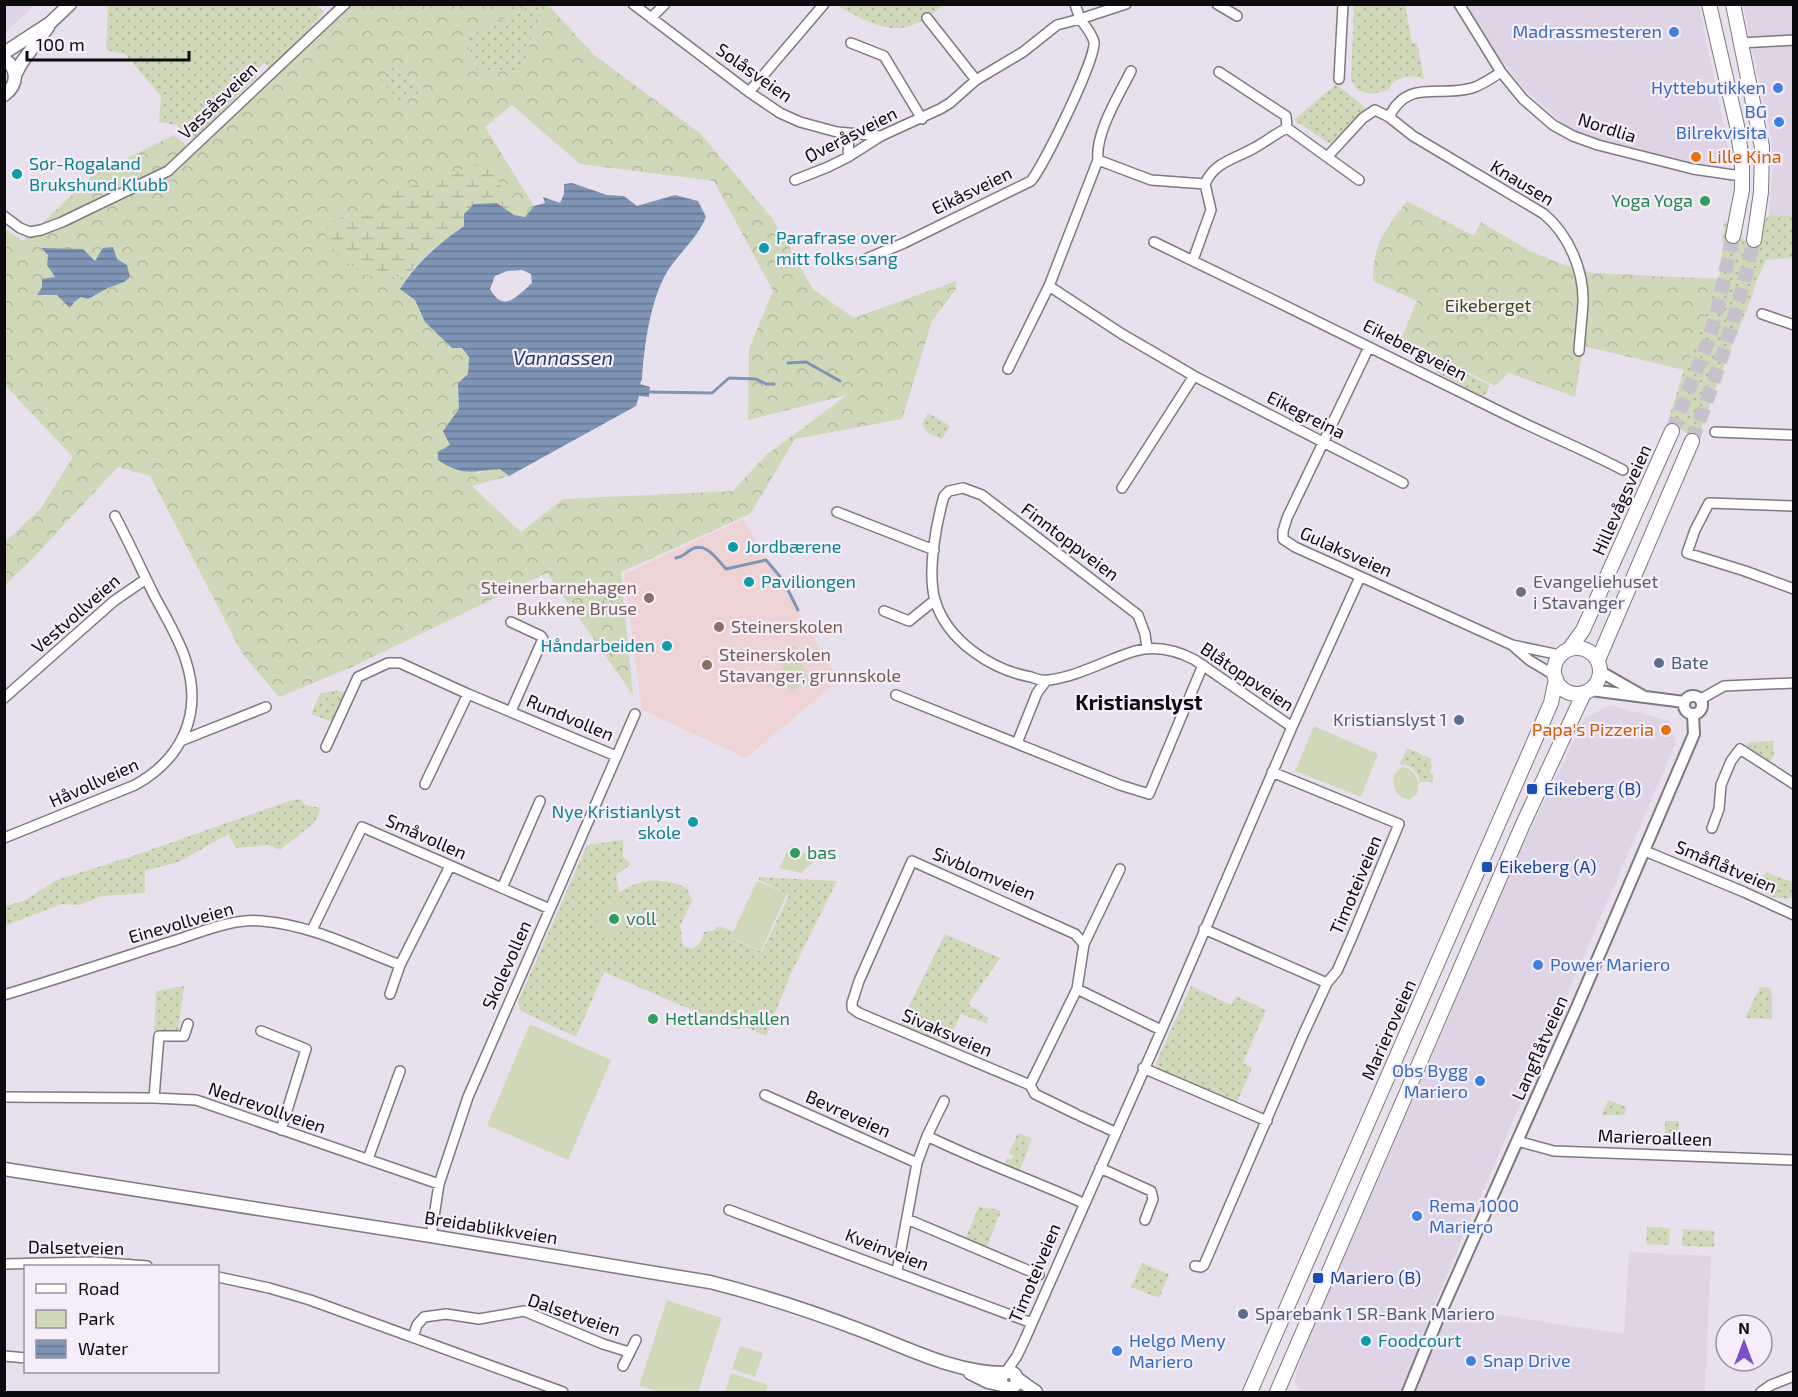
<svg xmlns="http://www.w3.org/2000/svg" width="1798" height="1397" viewBox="0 0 1798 1397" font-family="'Exo 2',sans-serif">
<defs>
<pattern id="green-dots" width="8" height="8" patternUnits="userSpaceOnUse" patternTransform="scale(1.5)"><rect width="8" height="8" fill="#cfd8b8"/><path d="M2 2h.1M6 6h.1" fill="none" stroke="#b1b89d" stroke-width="1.8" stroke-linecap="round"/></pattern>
<pattern id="forest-crowns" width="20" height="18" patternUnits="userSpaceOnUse" patternTransform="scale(1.5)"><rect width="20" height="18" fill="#cfd8b8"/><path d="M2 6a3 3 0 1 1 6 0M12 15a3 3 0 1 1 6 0" fill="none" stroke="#b1b89d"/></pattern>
<pattern id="wetland-marsh" width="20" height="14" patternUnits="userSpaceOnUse" patternTransform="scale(1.5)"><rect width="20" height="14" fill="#cfd8b8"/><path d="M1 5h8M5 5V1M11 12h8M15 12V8" fill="none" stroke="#b1b89d"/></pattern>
<pattern id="water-rules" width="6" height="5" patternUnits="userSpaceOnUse" patternTransform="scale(1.5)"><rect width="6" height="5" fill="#7f95b6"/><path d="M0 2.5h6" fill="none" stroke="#667892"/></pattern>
</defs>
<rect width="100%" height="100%" fill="#e8e1ed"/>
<!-- built -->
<path fill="#dfd4e6" d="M5 4H35V5L5 33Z
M1466 5H1699L1731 162 1691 164 1587 137 1570 130 1523 88 1491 47Z
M1743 5H1793V216L1769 215 1773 160 1771 138Z
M1610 705 1670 721 1676 742 1434 1305 1624 1334 1629 1252 1711 1256 1705 1392H1300L1298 1386 1294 1381 1308 1338 1444 1029 1497 898 1585 718Z"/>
<!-- education -->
<path fill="#eed3d5" d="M743 519 839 680 746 758 642 710 624 574Z"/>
<!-- green -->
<path fill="url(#green-dots)" d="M315 4 324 12 273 70 264 63 254 72 257 77 192 141 176 125 159 122 161 96 125 54 106 50 108 5Z
M532 5H539L523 72 496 70 478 72 465 38Z
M840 5H943C903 41 882 30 840 7Z
M1354 5H1405L1412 43H1417L1424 79C1409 73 1395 77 1387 91L1371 94 1357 90 1351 79Z
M393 67 425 90 401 103 379 79Z
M1336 84 1366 108 1330 144 1294 120Z
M1769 215 1793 216V258L1766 260 1755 284 1752 297 1725 363 1693 451 1691 437 1684 431 1676 429 1662 440 1684 370 1719 279 1723 245 1722 241 1725 221 1733 236 1749 241Z
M1441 361 1490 385 1484 397 1436 372Z
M928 413 950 426 942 439 928 433 922 424Z
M337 690 347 693 335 723 311 714 320 694Z
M1773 741 1774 756 1770 761 1746 746 1750 742Z
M1407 748 1430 758 1432 767 1429 772 1433 774V782H1420C1418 771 1411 765 1400 764Z
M300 799 305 805 321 808 315 822 280 850 268 845 236 848 228 834 181 861 145 871V893L103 896 78 905 61 904 5 926V906L24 901 57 880 133 856 289 801Z
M623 840V857L631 864 616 875 619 892C637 882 650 878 669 882 683 885 688 886 692 901L680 926 683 946 692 949 701 942 704 932 715 930 717 926 733 931 731 938 762 952 789 895 759 880V877L837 881 792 971 766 1036 743 1026 738 1030 604 972 576 1037 521 1011 518 1002 587 845Z
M1767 872C1776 877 1784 879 1793 882V897C1780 901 1767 897 1758 887L1759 881Z
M945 934 1000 958 968 1004 989 1018 986 1023 961 1014 947 1044 900 1024Z
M184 986 178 1032 154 1031 156 991Z
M1191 986 1231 1005 1236 996 1266 1010 1243 1063 1252 1068 1236 1104 1159 1070 1156 1063Z
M1760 987 1770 988 1772 995V1019L1745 1018Z
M1608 1100 1626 1107 1625 1115H1602Z
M1665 1121H1679V1138H1668L1665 1134Z
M1018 1133 1032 1139 1020 1170 1004 1166 1007 1158 1011 1160 1014 1156 1009 1153Z
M979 1206C987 1210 991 1207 1001 1211L987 1246H977L965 1240Z
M1647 1227 1670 1228 1669 1245 1646 1244Z
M1683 1229 1714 1231V1247L1682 1246Z
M1142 1263 1169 1274 1159 1298 1131 1287Z"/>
<!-- forest -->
<path fill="url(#forest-crowns)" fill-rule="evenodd" d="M331 5H532L465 38 478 72 496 70 523 72 539 5H548L594 55 701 134 773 219 813 289 854 318 956 281V289L932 321 902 419 795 439 750 514 621 572 633 695 547 573 352 667 279 697 242 653 150 476 118 467 31 560 5 585V542L41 508 73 457 5 385V229L23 241 93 175 174 135 195 153 329 25 327 13 334 7ZM394 67 425 90 401 103 380 79ZM512 105 580 164 714 181 773 291 749 349 748 420 847 395 765 456 733 491 563 499 521 532 472 486 509 476 500 469 486 470 478 474 443 431 459 409 458 384 468 374 469 356 462 348 425 322 415 300 400 289 407 277 365 275 343 216 361 217 379 214 488 161 514 215 525 217 534 206 485 127ZM41 249 95 262 124 282 108 288 88 299 81 297 74 302 57 295 38 294 42 287 55 277 47 265 48 255Z
M1407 201 1474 236 1481 222 1528 250 1564 265 1593 273 1719 279 1684 370 1583 346 1575 397 1509 373 1495 386 1401 339 1417 301 1373 281C1373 242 1385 231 1407 201Z"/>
<!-- wetland -->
<path fill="url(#wetland-marsh)" d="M489 161 514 215 497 203C466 225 429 246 407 277L365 275 338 256 324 232C342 209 353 218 379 214L384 201 393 192Z"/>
<!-- pitch -->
<path fill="#cfd8b8" d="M795 645 809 682 790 691 776 652Z
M1314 726 1378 754 1361 797 1295 771Z
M1401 767C1416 768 1421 781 1417 794L1409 800C1396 797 1392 787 1394 775Z
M791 845 815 861 801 873 779 868Z
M757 881 787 894 761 951 731 937Z
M619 897 636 914 610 941 593 925Z
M530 1024 611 1060 568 1160 487 1125Z
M667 1300 722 1318 698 1392H660L639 1386Z
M740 1346 763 1353 755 1377 732 1369Z
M731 1373 768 1385 765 1392H725Z"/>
<!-- water -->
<path fill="url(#water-rules)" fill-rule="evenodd" d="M572 183 607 195 624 196 637 206 675 195 698 201 706 217C697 238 684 248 671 266 651 293 644 346 642 379L640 384 650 387 649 397 639 396 636 406 509 476 500 469C472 471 464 477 438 460V452L450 445 443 431 459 409 458 383 468 374 469 357 462 348H452L425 322 415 300 400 289C416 263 439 243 464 226V214L474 204 497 203 514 215 525 217 534 206 545 203 543 197 560 203 564 194V184ZM522 270 531 274 532 283C517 296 504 314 490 289L495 276 507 271Z
M113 247 117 259 127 265 130 277 124 282 108 288 88 299 81 297 74 302 70 308 57 295H37L42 287V279L55 277 47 265 48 255 41 248 83 249 95 261 103 248Z"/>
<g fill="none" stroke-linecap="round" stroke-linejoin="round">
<!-- stream -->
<path stroke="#7f95b6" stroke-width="3" d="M788 363 806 362 840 381
M649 392 712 393 729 378 756 379 766 384H774
M676 558C683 557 684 554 689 551 704 539 717 559 726 569L766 560 783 580 798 610"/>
<!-- primary-tunnel -->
<path stroke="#c7c1cc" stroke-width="14" stroke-dasharray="14 7" stroke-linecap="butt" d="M1672 431 1708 342 1718 307 1733 236
M1692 441C1717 374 1739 309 1754 240"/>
<defs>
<path id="minor" d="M633 4 749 92 780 113 800 122 837 132 881 136
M1217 4 1237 16
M1459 4 1501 72 1523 99 1553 125 1573 136 1598 145 1693 169 1734 175
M651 18 665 4
M927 18 976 80
M851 43 884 56 922 119
M1741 43 1794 40
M1131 71C1119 95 1095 133 1098 160L1151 180 1205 184 1211 210 1193 260
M1219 72 1286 116 1287 128 1359 180
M1339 79 1343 4
M749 92 824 4
M1389 117C1408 78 1439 98 1472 88 1482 85 1492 78 1501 72
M1328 156 1363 118 1375 110 1389 117 1413 136 1544 214C1569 235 1584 271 1583 303 1582 319 1580 335 1579 351
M848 157 849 134
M795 180 828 167 848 157 881 136 940 109 950 103 976 80 1023 52 1057 25 1080 19 1075 4
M1205 184C1214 162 1235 159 1254 148 1265 142 1275 134 1287 128
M4 216 20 228 30 232 41 230 62 222 168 171 345 4
M1154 242C1272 299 1390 357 1507 415 1545 434 1585 450 1623 470
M861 261 904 243 1031 181C1044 165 1096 59 1094 42 1092 33 1085 26 1080 19L1126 4
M1049 286 1122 334 1194 376 1403 483
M1762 314 1794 325
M1369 347 1287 518 1283 531V539L1295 547 1512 645 1560 655
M1008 369 1049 286 1098 160
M1715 432 1794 435
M1122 488 1194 376
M1794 506 1709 503 1695 530 1687 553 1745 571 1794 589
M837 512 934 550
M884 611 909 621 935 600
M511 622 541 636 543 639 511 711
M1512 645 1529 660 1554 675
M1147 648 1145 634 1138 615 982 495 963 488 949 491 944 496C936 524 927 572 935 600 947 641 992 670 1031 677 1036 679 1043 681 1049 680 1077 677 1108 659 1135 651 1156 645 1176 650 1195 660L1292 727
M896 695 1120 785 1149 794 1203 665
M4 698 114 601 146 579
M1701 699 1724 686 1794 683
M183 740 266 707
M1017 743 1037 693 1046 681
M326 747 358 677 388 663H400L468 694 616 756
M425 784 468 694
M1712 828 1719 809 1721 785 1731 761 1740 749 1794 784
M4 838 135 785C182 759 203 714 186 661 179 638 165 616 154 595 141 569 129 542 115 516
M1645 851 1744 892 1794 915
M502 888 540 801
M1204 929 1327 983
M312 930 362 827 550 909
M1084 944 1120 869
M1077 989 1030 1085 859 1013 852 1008V1003L859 981 912 861 1075 934 1084 944 1077 989 1161 1030
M390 994 400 965
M4 995C60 978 114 960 170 942 199 933 231 918 262 921 311 925 355 948 400 965L450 866
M261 1031 306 1049 281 1130
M1143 1068 1267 1121
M1030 1085 1035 1094 1076 1114
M765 1095 917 1163 897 1271
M4 1097 154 1098 196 1100 439 1184
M154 1098 159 1036H184L188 1024
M1080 1116 1115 1132
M927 1136 944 1101
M1517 1141 1554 1151 1794 1160
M368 1159 400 1071
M917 1163 927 1136C978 1161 1032 1180 1083 1203
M1100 1168 1151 1191 1153 1199 1145 1220
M729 1210 1032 1323
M907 1219 1039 1275
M431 1236 439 1184 468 1097 635 714
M4 1264 95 1262 147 1266
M1195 1266 1201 1267 1204 1265 1303 1035 1327 983 1337 971 1352 937 1399 824 1272 772
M218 1277 269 1288 310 1300 563 1392
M413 1337 417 1325 424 1317 446 1314 479 1319 524 1311 603 1344 629 1352
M4 1356 26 1358
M623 1366 636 1340
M1005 1373 1017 1356 1025 1339 1170 1011 1292 727 1360 577
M1761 1392 1771 1385 1794 1376"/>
<path id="tertiary" d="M1601 672 1643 696
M1591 690 1684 702
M1684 705a9 9 0 1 1 18 0a9 9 0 1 1-18 0Z
M1408 1392 1436 1323 1577 1007 1694 734 1693 715"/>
<path id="secondary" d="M4 53 50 23 70 4
M4 59C19 69 18 85 4 95
M15 75 22 62 48 27
M4 1169 431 1236 710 1282C761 1295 811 1311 860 1330 906 1347 954 1373 1004 1373
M1001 1380a8 8 0 1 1 16 0a8 8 0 1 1-16 0Z
M970 1373 988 1382 1002 1385
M1016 1378 1036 1392"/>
<path id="primary" d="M1709 4 1737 126 1742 160V190L1733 236
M1733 4 1762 147 1761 192 1754 240
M1554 671a23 23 0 1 1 46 0a23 23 0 1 1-46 0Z
M1570 648 1583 630 1672 431
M1598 660 1692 441
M1250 1392 1551 703 1556 679
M1277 1392 1523 824 1584 693"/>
</defs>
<!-- minor casing -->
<use href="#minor" stroke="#7e7882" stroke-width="12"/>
<!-- tertiary casing -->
<use href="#tertiary" stroke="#7e7882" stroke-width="14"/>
<!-- secondary casing -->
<use href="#secondary" stroke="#7e7882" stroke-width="15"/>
<!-- primary casing -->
<use href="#primary" stroke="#7e7882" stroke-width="16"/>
<!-- minor -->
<use href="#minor" stroke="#fff" stroke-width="9"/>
<!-- tertiary -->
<use href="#tertiary" stroke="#fff" stroke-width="10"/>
<!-- secondary -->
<use href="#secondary" stroke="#fff" stroke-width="12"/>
<!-- primary -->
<use href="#primary" stroke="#fff" stroke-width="14"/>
</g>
<!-- markers -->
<g fill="#3f7fe0" stroke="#f5eefa" stroke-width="2">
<circle cx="1674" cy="32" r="6"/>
<circle cx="1778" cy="88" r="6"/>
<circle cx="1779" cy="122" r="6"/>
<circle cx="1538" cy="965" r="6"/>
<circle cx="1480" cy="1081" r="6"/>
<circle cx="1417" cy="1216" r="6"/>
<circle cx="1117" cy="1351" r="6"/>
<circle cx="1471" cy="1361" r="6"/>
</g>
<g fill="#e8710a" stroke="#f5eefa" stroke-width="2">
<circle cx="1696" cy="157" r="6"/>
<circle cx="1666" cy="730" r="6"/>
</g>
<g fill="#0f9aa8" stroke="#f5eefa" stroke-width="2">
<circle cx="17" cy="174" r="6"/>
<circle cx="764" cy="248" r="6"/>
<circle cx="733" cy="547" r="6"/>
<circle cx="749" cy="582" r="6"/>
<circle cx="667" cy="646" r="6"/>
<circle cx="693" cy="822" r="6"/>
<circle cx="1366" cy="1341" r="6"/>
</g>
<g fill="#2e9e5b" stroke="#f5eefa" stroke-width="2">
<circle cx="1705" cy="201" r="6"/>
<circle cx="795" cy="853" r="6"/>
<circle cx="614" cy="919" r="6"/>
<circle cx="653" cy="1019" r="6"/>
</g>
<circle fill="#6b7280" stroke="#f5eefa" stroke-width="2" cx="1521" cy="592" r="6"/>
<g fill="#8d6e63" stroke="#f5eefa" stroke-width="2">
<circle cx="649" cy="598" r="6"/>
<circle cx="719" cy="627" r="6"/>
<circle cx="707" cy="665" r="6"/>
</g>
<g fill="#5c6f8a" stroke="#f5eefa" stroke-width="2">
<circle cx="1659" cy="663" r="6"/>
<circle cx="1459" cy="720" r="6"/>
<circle cx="1243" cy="1314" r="6"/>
</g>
<g fill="#1a4fb4" stroke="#f5eefa" stroke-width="2">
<rect x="1526" y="783" width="12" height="12" rx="3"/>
<rect x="1481" y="861" width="12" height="12" rx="3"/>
<rect x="1312" y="1272" width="12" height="12" rx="3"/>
</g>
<g text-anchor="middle" stroke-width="4.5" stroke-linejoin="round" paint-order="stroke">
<!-- shop labels -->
<g font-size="18" fill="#366cbe" stroke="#f5eefa" text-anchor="end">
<text x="1662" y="38">Madrassmesteren</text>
<text x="1766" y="94">Hyttebutikken</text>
<text x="1767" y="118">BG<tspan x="1767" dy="21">Bilrekvisita</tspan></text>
<text x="1550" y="971" text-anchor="start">Power Mariero</text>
<text x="1468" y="1077">Obs Bygg<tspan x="1468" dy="21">Mariero</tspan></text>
<text x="1429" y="1212" text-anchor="start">Rema 1000<tspan x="1429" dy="21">Mariero</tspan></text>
<text x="1129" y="1347" text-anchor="start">Helgø Meny<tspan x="1129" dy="21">Mariero</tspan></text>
<text x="1483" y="1367" text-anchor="start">Snap Drive</text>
</g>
<!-- street labels -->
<g font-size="18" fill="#0c0a0e" stroke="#f5eefa">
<text transform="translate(754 73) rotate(35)" y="6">Solåsveien</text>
<text transform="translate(218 101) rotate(-44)" y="6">Vassåsveien</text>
<text transform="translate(1607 128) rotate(18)" y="6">Nordlia</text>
<text transform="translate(851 135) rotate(-27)" y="6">Øveråsveien</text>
<text transform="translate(1522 183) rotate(31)" y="6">Knausen</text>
<text transform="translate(972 191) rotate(-26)" y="6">Eikåsveien</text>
<text transform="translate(1415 350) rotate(27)" y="6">Eikebergveien</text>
<text transform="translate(1306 415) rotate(27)" y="6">Eikegreina</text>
<text transform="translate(1622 500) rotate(-66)" y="6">Hillevågsveien</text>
<text transform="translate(1070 542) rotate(37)" y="6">Finntoppveien</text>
<text transform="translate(1346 552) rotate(24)" y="6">Gulaksveien</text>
<text transform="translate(76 614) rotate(-41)" y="6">Vestvollveien</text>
<text transform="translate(1247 677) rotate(34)" y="6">Blåtoppveien</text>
<text transform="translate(570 718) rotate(23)" y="6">Rundvollen</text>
<text transform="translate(94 783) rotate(-24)" y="6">Håvollveien</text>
<text transform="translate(426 837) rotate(24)" y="6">Småvollen</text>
<text transform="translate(1726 867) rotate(23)" y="6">Småflåtveien</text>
<text transform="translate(984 874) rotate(23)" y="6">Sivblomveien</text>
<text transform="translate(1356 885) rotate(-67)" y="6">Timoteiveien</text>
<text transform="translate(181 923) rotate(-16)" y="6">Einevollveien</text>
<text transform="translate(507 965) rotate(-66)" y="6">Skolevollen</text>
<text transform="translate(1389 1030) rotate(-66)" y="6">Marieroveien</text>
<text transform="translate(947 1033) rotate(23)" y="6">Sivaksveien</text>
<text transform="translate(1540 1048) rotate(-66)" y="6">Langflåtveien</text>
<text transform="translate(267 1108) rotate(19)" y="6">Nedrevollveien</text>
<text transform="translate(848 1114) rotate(24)" y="6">Bevreveien</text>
<text transform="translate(1655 1138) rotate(2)" y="6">Marieroalleen</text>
<text transform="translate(491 1228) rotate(9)" y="6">Breidablikkveien</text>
<text transform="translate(76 1248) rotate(1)" y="6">Dalsetveien</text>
<text transform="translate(887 1250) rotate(21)" y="6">Kveinveien</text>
<text transform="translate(1035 1273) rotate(-67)" y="6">Timoteiveien</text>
<text transform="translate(574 1315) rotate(19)" y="6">Dalsetveien</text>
</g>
<!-- food labels -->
<g font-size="18" fill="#c56008" stroke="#f5eefa" text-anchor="start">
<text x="1708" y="163">Lille Kina</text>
<text x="1654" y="736" text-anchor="end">Papa's Pizzeria</text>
</g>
<!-- culture labels -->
<g font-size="18" fill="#0d838f" stroke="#f5eefa" text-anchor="start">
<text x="29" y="170">Sør-Rogaland<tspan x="29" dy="21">Brukshund Klubb</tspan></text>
<text x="776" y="244">Parafrase over<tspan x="776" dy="21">mitt folks sang</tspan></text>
<text x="745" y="553">Jordbærene</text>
<text x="761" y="588">Paviliongen</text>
<text x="655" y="652" text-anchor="end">Håndarbeiden</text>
<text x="681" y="818" text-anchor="end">Nye Kristianlyst<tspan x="681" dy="21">skole</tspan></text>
<text x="1378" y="1347">Foodcourt</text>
</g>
<!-- leisure labels -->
<g font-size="18" fill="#27864d" stroke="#f5eefa" text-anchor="start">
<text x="1693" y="207" text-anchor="end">Yoga Yoga</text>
<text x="807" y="859">bas</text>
<text x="626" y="925">voll</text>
<text x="665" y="1025">Hetlandshallen</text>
</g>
<!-- park labels -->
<g font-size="18" fill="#404c0d" stroke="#f5eefa">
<text x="1488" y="312">Eikeberget</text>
</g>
<!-- worship labels -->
<g font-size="18" fill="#5b616d" stroke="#f5eefa" text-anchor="start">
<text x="1533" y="588">Evangeliehuset<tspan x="1533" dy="21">i Stavanger</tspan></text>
</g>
<!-- education labels -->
<g font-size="18" fill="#785e54" stroke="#f5eefa" text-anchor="start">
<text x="637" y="594" text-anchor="end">Steinerbarnehagen<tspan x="637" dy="21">Bukkene Bruse</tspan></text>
<text x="731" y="633">Steinerskolen</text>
<text x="719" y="661">Steinerskolen<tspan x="719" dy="21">Stavanger, grunnskole</tspan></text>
</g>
<!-- service labels -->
<g font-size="18" fill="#4e5e75" stroke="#f5eefa" text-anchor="start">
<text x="1671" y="669">Bate</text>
<text x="1447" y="726" text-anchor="end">Kristianslyst 1</text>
<text x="1255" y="1320">Sparebank 1 SR-Bank Mariero</text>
</g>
<!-- transit labels -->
<g font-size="18" fill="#164399" stroke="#f5eefa" text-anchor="start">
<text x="1544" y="795">Eikeberg (B)</text>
<text x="1499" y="873">Eikeberg (A)</text>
<text x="1330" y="1284">Mariero (B)</text>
</g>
<!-- water labels -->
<g font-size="20" font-style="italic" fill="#203d6a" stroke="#f5eefa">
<text x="563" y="365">Vannassen</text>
</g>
<!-- quarter labels -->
<g font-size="21" font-weight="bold" fill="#0c0a0e" stroke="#f5eefa">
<text x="1139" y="710">Kristianslyst</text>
</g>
</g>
<!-- border -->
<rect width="1798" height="1397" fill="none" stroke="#0c0a0e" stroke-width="12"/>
<!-- legend -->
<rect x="24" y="1265" width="195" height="108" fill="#f5eefa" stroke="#98939c" stroke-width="1.5"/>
<rect x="36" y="1284" width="30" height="9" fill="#ffffff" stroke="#98939c" stroke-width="1.5"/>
<text x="78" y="1295" font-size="18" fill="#0c0a0e">Road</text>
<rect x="36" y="1310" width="30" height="18" fill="#cfd8b8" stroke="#98939c" stroke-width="1.5"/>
<text x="78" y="1325" font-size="18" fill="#0c0a0e">Park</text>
<rect x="36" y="1340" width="30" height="18" fill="url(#water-rules)" stroke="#98939c" stroke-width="1.5"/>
<text x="78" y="1355" font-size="18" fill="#0c0a0e">Water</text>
<!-- north arrow -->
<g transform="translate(1744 1343)"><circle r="28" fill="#f5eefa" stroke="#98939c" stroke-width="1.5"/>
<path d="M0-4.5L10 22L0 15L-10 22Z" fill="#7c50c9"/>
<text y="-9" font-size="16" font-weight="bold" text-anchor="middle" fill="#0c0a0e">N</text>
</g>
<!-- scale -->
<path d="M27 51v9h162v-9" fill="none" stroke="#0c0a0e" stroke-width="3"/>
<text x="36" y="51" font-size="18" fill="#0c0a0e" stroke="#f5eefa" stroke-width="4.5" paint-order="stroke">100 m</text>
</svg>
